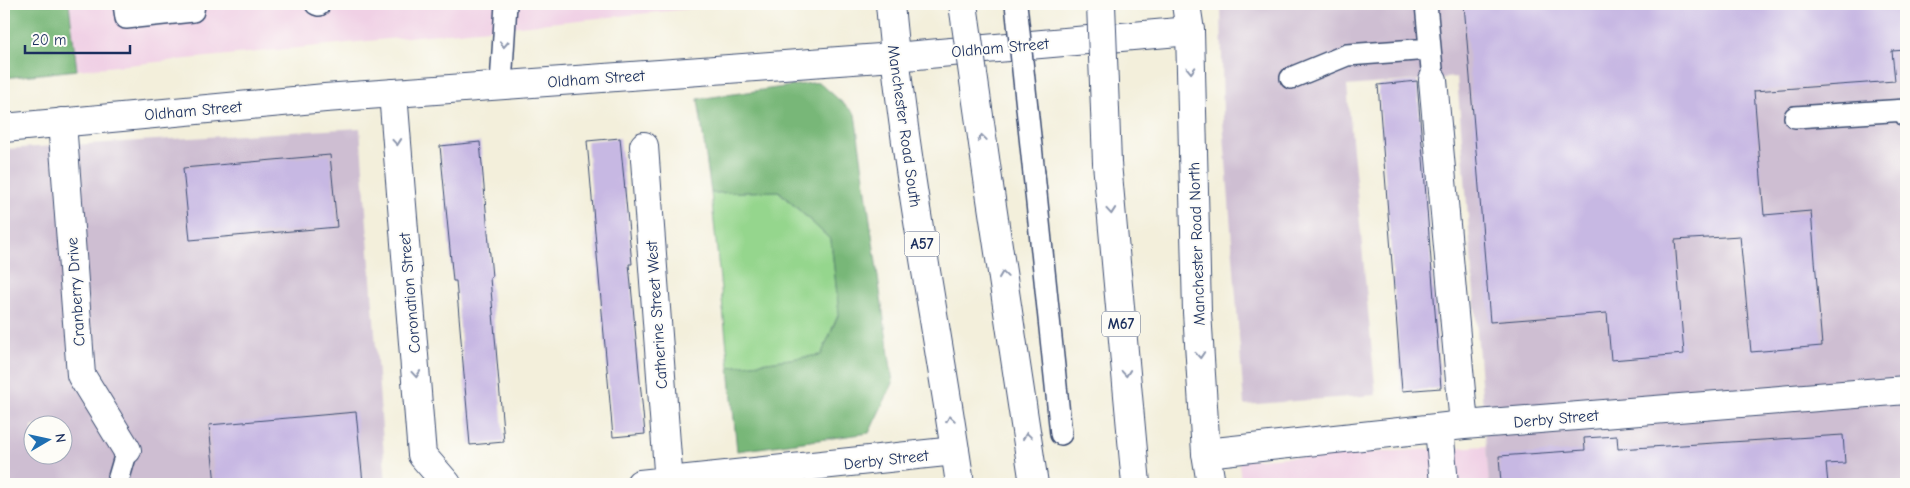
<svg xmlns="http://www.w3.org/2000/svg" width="1910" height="488" viewBox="0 0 1910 488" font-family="'Comic Neue',sans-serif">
<rect width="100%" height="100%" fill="#fdfcf7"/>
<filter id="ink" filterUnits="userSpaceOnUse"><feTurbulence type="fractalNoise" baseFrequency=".02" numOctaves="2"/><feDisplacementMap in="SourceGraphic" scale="10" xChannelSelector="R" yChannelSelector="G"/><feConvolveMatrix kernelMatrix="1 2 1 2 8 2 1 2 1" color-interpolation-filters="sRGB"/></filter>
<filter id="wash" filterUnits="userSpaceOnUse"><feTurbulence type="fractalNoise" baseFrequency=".0096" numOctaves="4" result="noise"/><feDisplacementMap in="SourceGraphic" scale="20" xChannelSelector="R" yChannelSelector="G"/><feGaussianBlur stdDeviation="1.12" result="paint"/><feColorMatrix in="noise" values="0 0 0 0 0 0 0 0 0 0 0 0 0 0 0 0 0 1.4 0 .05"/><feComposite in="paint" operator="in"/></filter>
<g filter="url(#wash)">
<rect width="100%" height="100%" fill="#f3efdb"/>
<!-- built -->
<path fill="#f0d0e5" d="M69 4H739L77 70Z
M1486 446 1489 484H1241L1239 460Z"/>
<!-- industrial -->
<path fill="#cebed2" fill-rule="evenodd" d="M1221 4H1906V484H1489L1457 77 1347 86 1376 395 1244 405 1223 121Z
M360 128 386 484H4V149ZM32 426H62V456H32Z"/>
<!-- green -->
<path fill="#95d68d" stroke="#588276" d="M778 191 831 240 839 313 821 355 729 367 711 193Z"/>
<!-- forest -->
<path fill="#78b778" stroke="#4a736b" d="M4 4H69L77 70 4 78Z
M819 82 855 114 893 383 869 433 737 451 729 367 821 355 839 313 831 240 779 191 711 193 698 99Z"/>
<g id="blocks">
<!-- building -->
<path fill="#c7b8e3" d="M1464 4H1906V50L1892 51 1895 81 1754 91 1764 215 1811 211 1822 346 1751 352 1740 236 1675 240 1684 354 1611 360 1607 313 1490 322Z
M1417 81 1441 388 1402 391 1378 85Z
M620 138 632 264H629L645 434 613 437 587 141Z
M480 142 492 277 490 278 504 442 470 445 456 281H453L440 146Z
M330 155 337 227 190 240 183 168Z
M356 412 363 483 215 484 209 425Z
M1843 435 1845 463 1826 464 1828 484H1501L1499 456 1585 450 1584 438 1617 436 1618 449Z"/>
</g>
</g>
<g filter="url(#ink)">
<use href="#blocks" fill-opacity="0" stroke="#3b4c71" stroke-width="1"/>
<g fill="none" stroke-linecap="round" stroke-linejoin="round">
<defs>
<path id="lane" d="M124 4 126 18 193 11 194 4
M316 4 319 5
M1426 4 1433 80
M1291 78 1347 55 1430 49
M501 84 506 4
M1795 117 1906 110V116
M1034 174 1061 434
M117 484 127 450"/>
<path id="street" d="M1433 80 1464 425
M393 93 422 455 447 484
M62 122 81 375 127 450
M644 146 669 484
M1439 428 1444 484
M1206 453 1464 425 1906 390
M640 484 955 451"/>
<path id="secondary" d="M4 128 325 98 894 57 1190 31"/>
<path id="primary" d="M890 4C904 165 937 324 960 484
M1186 4 1190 31 1197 312 1206 453 1211 484"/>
<path id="highway" d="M1107 163 1136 484
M989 186 1034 484"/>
</defs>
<!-- lane casing -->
<use href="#lane" stroke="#3b4c71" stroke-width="24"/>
<!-- street casing -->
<use href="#street" stroke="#3b4c71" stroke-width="30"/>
<!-- secondary casing -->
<use href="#secondary" stroke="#3b4c71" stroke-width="30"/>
<!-- primary casing -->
<use href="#primary" stroke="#3b4c71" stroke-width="30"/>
<!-- highway casing -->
<use href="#highway" stroke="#3b4c71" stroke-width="30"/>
<!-- lane -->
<use href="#lane" stroke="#fff" stroke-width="21"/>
<!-- street -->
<use href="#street" stroke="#fff" stroke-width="28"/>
<!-- secondary -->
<use href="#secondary" stroke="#fff" stroke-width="28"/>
<!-- primary -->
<use href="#primary" stroke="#fff" stroke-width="28"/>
<!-- highway -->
<use href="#highway" stroke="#fff" stroke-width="28"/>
<defs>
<path id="lane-bridge" d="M1016 4 1034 174"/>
<path id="highway-bridge" d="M963 4 989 186
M1101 4 1107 163"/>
</defs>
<!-- lane-bridge casing -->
<use href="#lane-bridge" stroke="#3b4c71" stroke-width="24" stroke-linecap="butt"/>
<!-- highway-bridge casing -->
<use href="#highway-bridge" stroke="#3b4c71" stroke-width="30" stroke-linecap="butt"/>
<!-- lane-bridge -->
<use href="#lane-bridge" stroke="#fff" stroke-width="21"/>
<!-- highway-bridge -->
<use href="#highway-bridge" stroke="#fff" stroke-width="28"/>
</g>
<!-- one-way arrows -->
<defs><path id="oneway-chevron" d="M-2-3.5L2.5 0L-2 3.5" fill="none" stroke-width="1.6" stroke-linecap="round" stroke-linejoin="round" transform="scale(1.25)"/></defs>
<g stroke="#8d97ae">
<use href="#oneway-chevron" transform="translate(504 44) rotate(93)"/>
<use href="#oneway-chevron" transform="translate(1191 70) rotate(88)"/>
<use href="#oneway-chevron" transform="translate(982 138) rotate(-98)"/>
<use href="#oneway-chevron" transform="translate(397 142) rotate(85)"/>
<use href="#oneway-chevron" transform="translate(1111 211) rotate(85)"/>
<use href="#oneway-chevron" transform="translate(1003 275) rotate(-98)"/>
<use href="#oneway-chevron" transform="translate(1200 355) rotate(86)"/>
<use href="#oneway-chevron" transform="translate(1126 373) rotate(85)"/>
<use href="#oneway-chevron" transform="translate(416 374) rotate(85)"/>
<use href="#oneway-chevron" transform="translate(950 419) rotate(-99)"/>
<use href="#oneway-chevron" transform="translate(1027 436) rotate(-98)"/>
</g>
</g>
<g text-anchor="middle" stroke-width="4" stroke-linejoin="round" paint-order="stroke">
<!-- shield labels -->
<g fill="#fdfcf7" stroke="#5f6c8c" stroke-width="1">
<rect x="904.5" y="231.5" width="35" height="25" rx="4"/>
<rect x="1102" y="311.5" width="38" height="25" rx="4"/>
</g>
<g font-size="15" font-weight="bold" fill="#1b2f5e">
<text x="922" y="249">A57</text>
<text x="1121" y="329">M67</text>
</g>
<!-- street labels -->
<g font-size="16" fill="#1b2f5e" stroke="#fdfcf7">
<text transform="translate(1000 47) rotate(-5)" y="6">Oldham Street</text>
<text transform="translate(596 78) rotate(-4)" y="6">Oldham Street</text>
<text transform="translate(193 110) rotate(-5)" y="6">Oldham Street</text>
<text transform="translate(905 126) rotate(82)" y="6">Manchester Road South</text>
<text transform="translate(1196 244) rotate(-92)" y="6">Manchester Road North</text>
<text transform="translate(75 292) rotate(-94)" y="6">Cranberry Drive</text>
<text transform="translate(409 293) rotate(-95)" y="6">Coronation Street</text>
<text transform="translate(656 315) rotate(-94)" y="6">Catherine Street West</text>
<text transform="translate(1556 418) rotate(-5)" y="6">Derby Street</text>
<text transform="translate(886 459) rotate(-6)" y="6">Derby Street</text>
</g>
</g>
<!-- margin -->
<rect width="1910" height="488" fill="none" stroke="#fdfcf7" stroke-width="20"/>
<!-- north arrow -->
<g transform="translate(48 440) rotate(81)"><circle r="24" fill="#fdfcf7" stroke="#a3aaba"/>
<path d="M0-4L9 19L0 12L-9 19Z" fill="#1f6fb2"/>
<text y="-8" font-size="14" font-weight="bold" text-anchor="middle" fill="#1b2f5e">N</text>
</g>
<!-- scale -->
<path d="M25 45v8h105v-8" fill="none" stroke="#1b2f5e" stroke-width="2.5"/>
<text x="32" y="45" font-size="15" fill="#1b2f5e" stroke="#fdfcf7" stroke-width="4" paint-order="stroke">20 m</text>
</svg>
